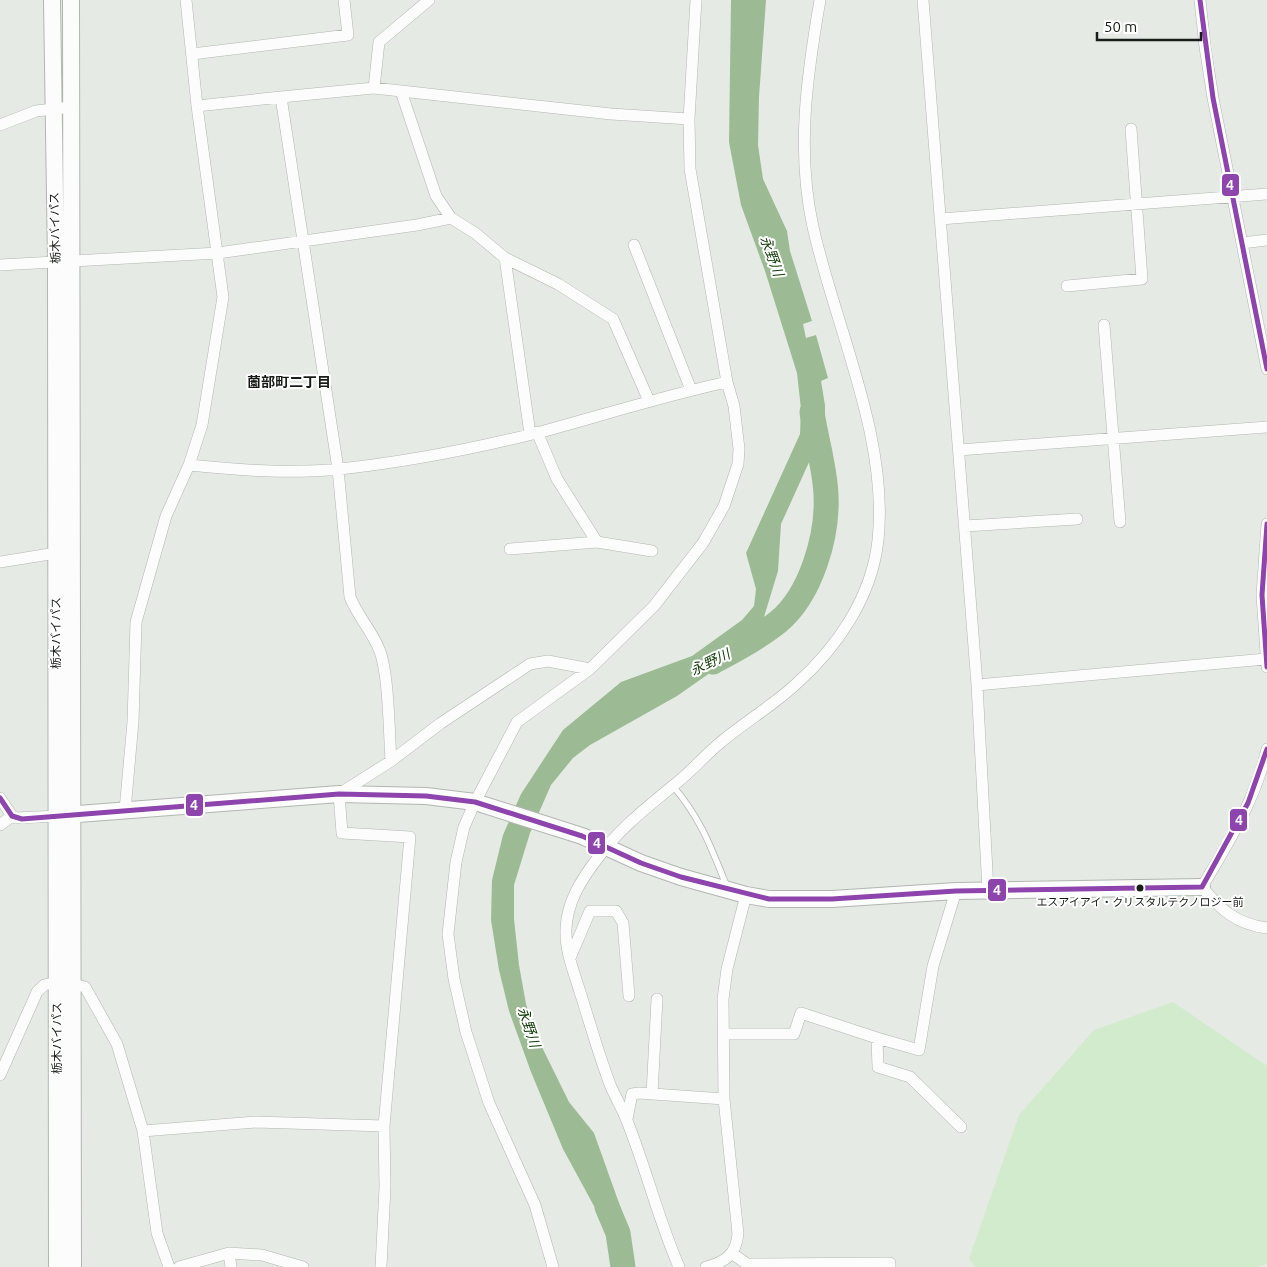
<svg xmlns="http://www.w3.org/2000/svg" width="1267" height="1267" viewBox="0 0 1267 1267" font-family="Ubuntu,'Noto Sans JP',sans-serif">
<rect width="100%" height="100%" fill="#e5ebe4"/>
<!-- green -->
<path fill="#d1ebcc" d="M1173 1002 1267 1066V1264L1257 1267H975L969 1259 1019 1115 1094 1030Z"/>
<!-- water -->
<path fill="#9cbb94" d="M731 0H766L759 97 758 145 763 179 787 231 790 251 812 321 803 324 806 338 816 335 828 378 821 381 825 405V427L781 524 778 571 760 630 727 661 677 696 590 745 573 758 551 785 530 833 514 885V919L519 965 526 1004 537 1037 569 1102 594 1133 630 1234 613 1241 563 1149 531 1072 509 1011 499 970 491 920 492 880 503 835 521 794 563 730 621 682 692 656 742 620 754 606 756 589 746 553 800 434 801 409 797 373 765 271 741 205 729 142Z"/>
<g fill="none" stroke-linecap="round" stroke-linejoin="round">
<!-- river -->
<path stroke="#9cbb94" stroke-width="25" d="M713 662C735 650 758 638 778 622 811 595 828 536 826 495 825 468 816 439 812 412
M607 1207 618 1233 623 1267"/>
<defs>
<path id="lane" d="M673 786C701 819 711 847 727 887"/>
<path id="street" d="M923 0 977 685 988 890
M1200 0 1205 47 1213 98 1267 369
M192 54 348 35 344 0
M374 88 379 42 429 0
M401 91 436 196 451 218 475 233 505 258 558 284 613 319 649 401
M281 97 374 88 611 114 689 119
M197 106 281 97 338 469 350 597C358 617 372 631 379 649 389 673 389 733 391 761
M0 125 36 111 71 107
M940 219 1267 194
M1242 243 1267 240
M634 245 691 390
M505 258 530 434
M0 265 218 253 417 225 451 218
M1067 286 1142 279 1131 129
M1104 325 1120 522
M537 432 557 479 597 542 652 551
M959 450 1267 427
M189 465C238 470 290 474 340 469 406 462 472 449 537 433 600 416 663 396 727 382
M1267 524 1262 595 1267 667
M965 526 1077 519
M510 549 597 542
M0 562 56 553
M977 685 1266 659
M1267 749C1255 801 1229 841 1202 887 1221 910 1236 924 1267 928
M0 798 12 816 16 818 57 816
M125 810 133 722 136 622 166 516 189 465 202 425 223 297 197 106 186 0
M0 825 12 816
M956 891 933 966 919 1050 877 1038 878 1067 910 1077 961 1127
M570 958 590 911H616L623 923 629 996
M72 984 85 987 117 1044 143 1131 157 1233 169 1267
M725 1034H794L801 1013 877 1038
M0 1075 37 992 44 985 57 982
M652 1094 657 999
M627 1119 632 1094 639 1093 724 1099
M143 1131 256 1122 384 1126
M229 1253 231 1267
M733 1254 747 1264 890 1263V1267
M179 1267 229 1253 262 1255 303 1267
M381 1267 385 1187 384 1126 410 837 342 833 339 794 391 761 441 723 530 664 548 661 590 669
M553 1267 535 1205 489 1103 466 1032 454 979 448 934 456 862 464 827 475 802 517 722 590 669 654 606 703 543 724 506 738 464 739 449 734 406 727 382 690 169 689 119 696 0
M679 1267C659 1221 647 1172 629 1126 624 1112 617 1100 611 1087 599 1056 590 1023 580 992 574 972 565 951 566 929 567 902 581 880 597 859 619 829 646 808 674 785 691 772 705 755 721 742 745 722 772 706 795 685 837 648 872 597 878 540 889 438 835 326 813 227 796 151 807 75 820 0
M706 1267C726 1262 736 1254 738 1234L724 1099 723 999 727 969 746 895"/>
<path id="secondary" d="M52 0 56 261 57 1267
M71 0 73 1267
M65 815 339 794 426 796 475 802 582 836 641 863 681 877 746 895 769 899H832L956 891 1202 887"/>
</defs>
<!-- lane casing -->
<use href="#lane" stroke="#b1b6b0" stroke-width="7"/>
<!-- street casing -->
<use href="#street" stroke="#b1b6b0" stroke-width="12"/>
<!-- secondary casing -->
<use href="#secondary" stroke="#b1b6b0" stroke-width="18"/>
<!-- lane -->
<use href="#lane" stroke="#fbfcfb" stroke-width="5.5"/>
<!-- street -->
<use href="#street" stroke="#fbfcfb" stroke-width="11"/>
<!-- secondary -->
<use href="#secondary" stroke="#fbfcfb" stroke-width="16"/>
<defs>
<path id="bus-1" d="M1200 0 1213 98 1267 369
M1267 524 1262 595 1267 667
M0 798 12 816 22 819 339 794 426 796 475 802 582 836 641 863 681 877 769 899H832L956 891 1202 887
M1202 887 1248 803 1267 749"/>
</defs>
<!-- bus-1 casing -->
<use href="#bus-1" stroke="#fff" stroke-width="9"/>
<!-- bus-1 -->
<use href="#bus-1" stroke="#8e44ad" stroke-width="5"/>
</g>
<!-- markers -->
<circle fill="#191d19" stroke="#fff" stroke-width="2" cx="1140" cy="888" r="4.5"/>
<g text-anchor="middle" stroke-width="4" stroke-linejoin="round" paint-order="stroke">
<!-- bus labels -->
<g font-size="11" fill="#191d19" stroke="#fff">
<text x="1140" y="906">エスアイアイ・クリスタルテクノロジー前</text>
</g>
<!-- street labels -->
<g font-size="12" fill="#191d19" stroke="#fff">
<text transform="translate(55 228) rotate(-91)" y="4">栃木バイパス</text>
<text transform="translate(56 633) rotate(-90)" y="4">栃木バイパス</text>
<text transform="translate(57 1038) rotate(-90)" y="4">栃木バイパス</text>
</g>
<!-- water labels -->
<g font-size="14" font-style="italic" fill="#16410b" stroke="#fff">
<text transform="translate(772 256) rotate(70)" y="5">永野川</text>
<text transform="translate(710 662) rotate(-26)" y="5">永野川</text>
<text transform="translate(529 1027) rotate(71)" y="5">永野川</text>
</g>
<!-- neighbourhood labels -->
<g font-size="14" font-weight="bold" fill="#191d19" stroke="#fff">
<text x="289" y="387">薗部町二丁目</text>
</g>
</g>
<g stroke="#fff" stroke-width="2">
<rect x="1221" y="173" width="19" height="24" rx="5" fill="#8e44ad"/>
<rect x="185" y="793" width="19" height="24" rx="5" fill="#8e44ad"/>
<rect x="1229" y="808" width="19" height="24" rx="5" fill="#8e44ad"/>
<rect x="587" y="831" width="19" height="24" rx="5" fill="#8e44ad"/>
<rect x="987" y="878" width="20" height="24" rx="5" fill="#8e44ad"/>
</g>
<g font-size="14" text-anchor="middle" font-weight="bold" fill="#fff">
<text x="1230" y="190">4</text>
<text x="194" y="810">4</text>
<text x="1239" y="825">4</text>
<text x="597" y="848">4</text>
<text x="997" y="895">4</text>
</g>
<!-- scale -->
<path d="M1097 32v8h104v-8" fill="none" stroke="#191d19" stroke-width="2.5"/>
<text x="1104" y="32" font-size="15" fill="#191d19" stroke="#ffffff" stroke-width="4" paint-order="stroke">50 m</text>
</svg>
